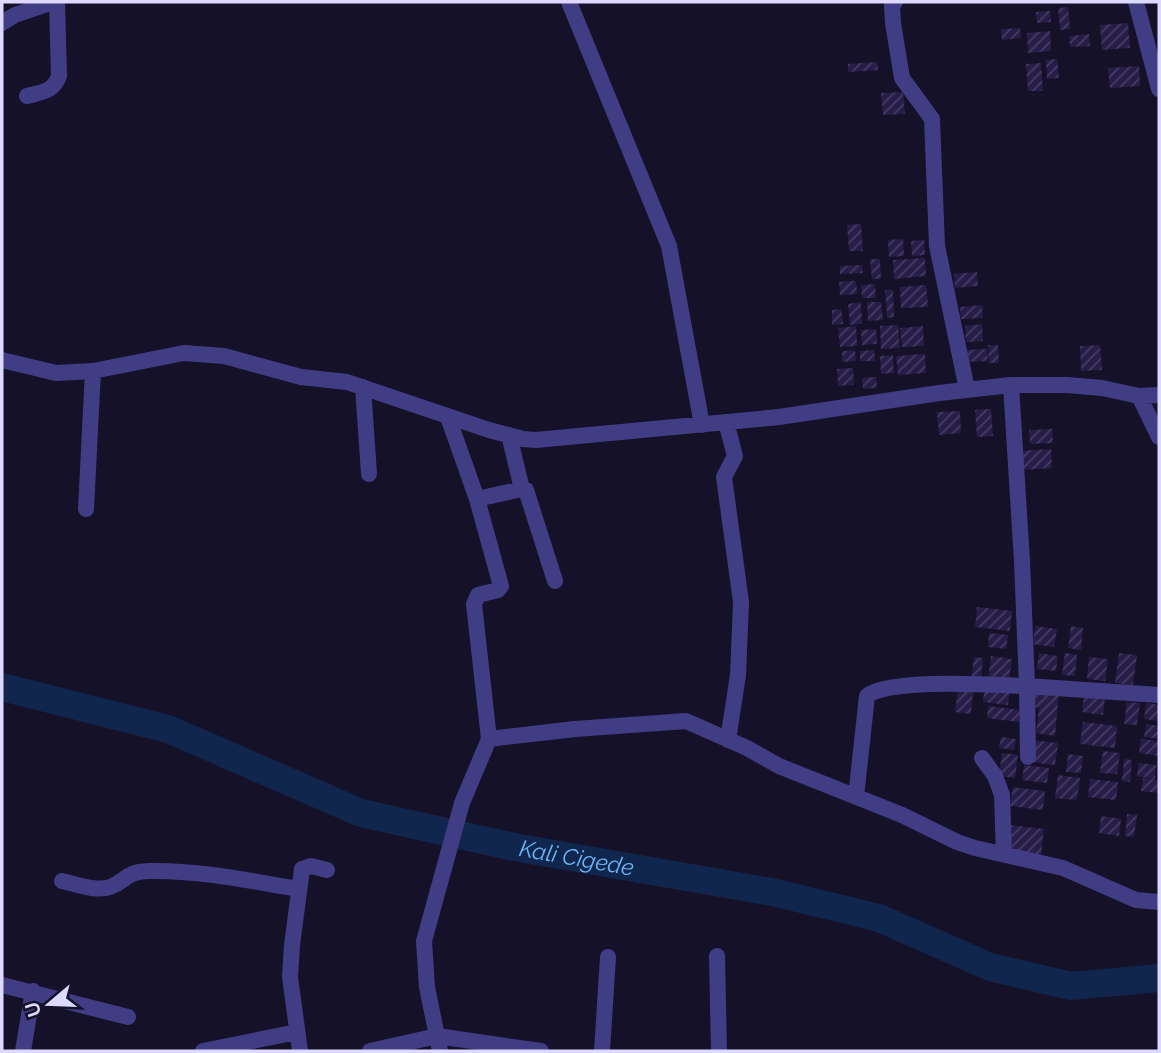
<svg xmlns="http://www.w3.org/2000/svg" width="1161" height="1053" viewBox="0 0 1161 1053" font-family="Raleway,sans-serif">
<defs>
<pattern id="building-hatch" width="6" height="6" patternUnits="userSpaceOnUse" patternTransform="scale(1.75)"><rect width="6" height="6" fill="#271d48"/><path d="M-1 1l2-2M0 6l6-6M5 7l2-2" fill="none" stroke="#463d63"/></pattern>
</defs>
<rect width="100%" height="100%" fill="#151128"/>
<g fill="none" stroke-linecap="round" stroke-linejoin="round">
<!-- river -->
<path stroke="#10264c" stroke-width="28" id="s1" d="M2 687 168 729 361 813 514 847 772 892 879 918 990 967 1071 986 1159 978"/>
</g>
<!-- building -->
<path fill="url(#building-hatch)" d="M1068 7 1070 29 1060 30 1058 8Z
M1050 11 1051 22 1037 23 1036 12Z
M1128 23 1130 48 1102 50 1100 25Z
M1020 28 1021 38 1002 40 1001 29Z
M1050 31 1051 51 1028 53 1027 33Z
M1089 34 1090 46 1070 47 1069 36Z
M1057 59 1059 78 1047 79 1046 60Z
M877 62 878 70 848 72V64Z
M1041 63 1043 91H1028L1026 64Z
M1139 66 1140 86 1110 88 1108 68Z
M903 92 905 114 883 115 881 93Z
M861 224 863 251H849L847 225Z
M903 239 904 256 889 257 888 240Z
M924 240 925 255 912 256 911 241Z
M925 258 926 276 894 279 893 260Z
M870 259H880L881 279H872Z
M862 265 863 273 840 274V266Z
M977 272 978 286 955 288 954 274Z
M856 281 857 294 840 295 839 282Z
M875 284 876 298H862L861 285Z
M926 285 928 307 901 308 900 287Z
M885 290H893L894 317 887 318Z
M861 302 862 324 850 325 848 304Z
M867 302H881L883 320 868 321Z
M982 305 983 318 961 319 960 307Z
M841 309 843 324 832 325V310Z
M982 324 983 341 966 342 965 326Z
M898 325 900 348 881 349 880 326Z
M856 326 857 346 840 347 838 328Z
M923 326 924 346 902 347 900 328Z
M876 329 877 344 862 345 861 330Z
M988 345H998L999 363H989Z
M1100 345 1102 370 1081 371 1080 346Z
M987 349 988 361 965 362 964 350Z
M855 350 856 361 842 362V351Z
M874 350 875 361H860V351Z
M925 354 926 373 898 375 896 356Z
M893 355 894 373 881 374 880 356Z
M853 368 854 385 838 386 837 369Z
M876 377 877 388 863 389 862 378Z
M991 409 993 436 977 437 975 410Z
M960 411 961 433 939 435 937 412Z
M1052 429 1053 443 1030 444 1029 430Z
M1051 449 1052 468 1019 470 1018 451Z
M977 607 1012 611 1010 631 975 627Z
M1035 626 1057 629 1054 647 1033 644Z
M1071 626 1083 628 1081 650 1068 648Z
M989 633 1008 635 1006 649 988 647Z
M1039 653 1058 656 1056 671 1037 669Z
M1065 653 1077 655 1075 676 1062 675Z
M1119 653 1137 655 1133 685 1115 683Z
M991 656 1012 659 1009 682 988 680Z
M974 657 983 658 981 681 971 680Z
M1089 657 1108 659 1105 681 1087 679Z
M985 686 1010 690 1008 705 983 702Z
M958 687 973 689 971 714 955 712Z
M1034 689 1059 692 1055 736 1036 733 1039 708 1032 707Z
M1084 694 1105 697 1103 715 1082 712Z
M1127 702 1140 703 1137 725 1124 724Z
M1146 703 1159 705V721L1144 719Z
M988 706 1020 710 1019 722 987 718Z
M1083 722 1117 726 1115 748 1080 744Z
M1146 724 1159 726V739L1144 737Z
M1001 737 1016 739 1014 750 999 748Z
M1141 739 1159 741V756L1139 753Z
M1032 740 1058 743 1055 765 1030 762Z
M1103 751 1120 753 1117 774 1100 773Z
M1002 753 1018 755 1015 778 999 776Z
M1068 754 1083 756 1081 773 1066 772Z
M1124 759 1132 760 1130 782 1122 781Z
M1139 763 1156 765 1155 779 1137 776Z
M1024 765 1049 768 1047 783 1022 780Z
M1058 775 1080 778 1077 800 1055 798Z
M1143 778 1159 780V793L1141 791Z
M1090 779 1118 782 1116 800 1088 797Z
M1013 787 1045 791 1043 810 1010 806Z
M1127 814 1137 815 1134 837 1125 836Z
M1101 816 1121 819 1119 836 1099 833Z
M1009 825 1044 829 1041 856 1006 852Z"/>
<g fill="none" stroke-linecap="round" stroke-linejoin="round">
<!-- street -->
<path stroke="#413d85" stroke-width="16" d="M569 2 669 246 702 425
M895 2 892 6 893 23 902 78 932 119 937 246 967 389
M1136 2 1159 89
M2 23 15 15 53 2
M27 96C42 92 53 92 59 76L57 2
M2 360 56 373 93 371 184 353 224 356 301 377 347 382 489 430 523 439 536 440 779 417 939 393 1011 385H1067L1102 388 1139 396 1159 395
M1011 385 1022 561 1027 686 1159 695
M363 387 369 474
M1139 396 1159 437
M726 422 735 456 724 477 741 602 738 675 728 740
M509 435 522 489
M477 499 522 489 526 490 555 581
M86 509 93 371
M489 739 575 729 686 721 747 748 779 766 902 815 957 842 975 848 1063 868 1136 900 1159 902
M982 758 995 776 1002 795 1004 854
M856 797 867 696C890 678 995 685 1027 686L1028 757
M62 881C76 884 96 892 110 887 127 881 124 872 149 871 200 870 249 881 299 889
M717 956 719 1051
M2 985 128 1017
M23 1051 33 991
M203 1051 297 1032
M300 1051 290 977 292 945 302 869 311 866 327 870
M370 1051 437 1036 541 1051
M440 1051 427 987 424 941 462 803 489 739 474 604 478 595 498 590 501 586 477 499 448 417
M602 1051 608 957"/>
</g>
<g text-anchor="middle" stroke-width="7" stroke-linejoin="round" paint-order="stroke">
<!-- water labels -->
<g font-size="23" font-style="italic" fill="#6ab6fb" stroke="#151128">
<text dy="8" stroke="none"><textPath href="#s1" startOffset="602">Kali Cigede</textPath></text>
</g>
</g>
<!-- border -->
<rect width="1161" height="1053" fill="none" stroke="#ded9fe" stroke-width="7"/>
<!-- north arrow -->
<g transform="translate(49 1004) rotate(251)" stroke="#151128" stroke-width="5" paint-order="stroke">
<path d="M0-5L12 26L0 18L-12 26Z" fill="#ded9fe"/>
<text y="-10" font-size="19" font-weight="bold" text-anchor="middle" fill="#ded9fe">U</text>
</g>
</svg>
